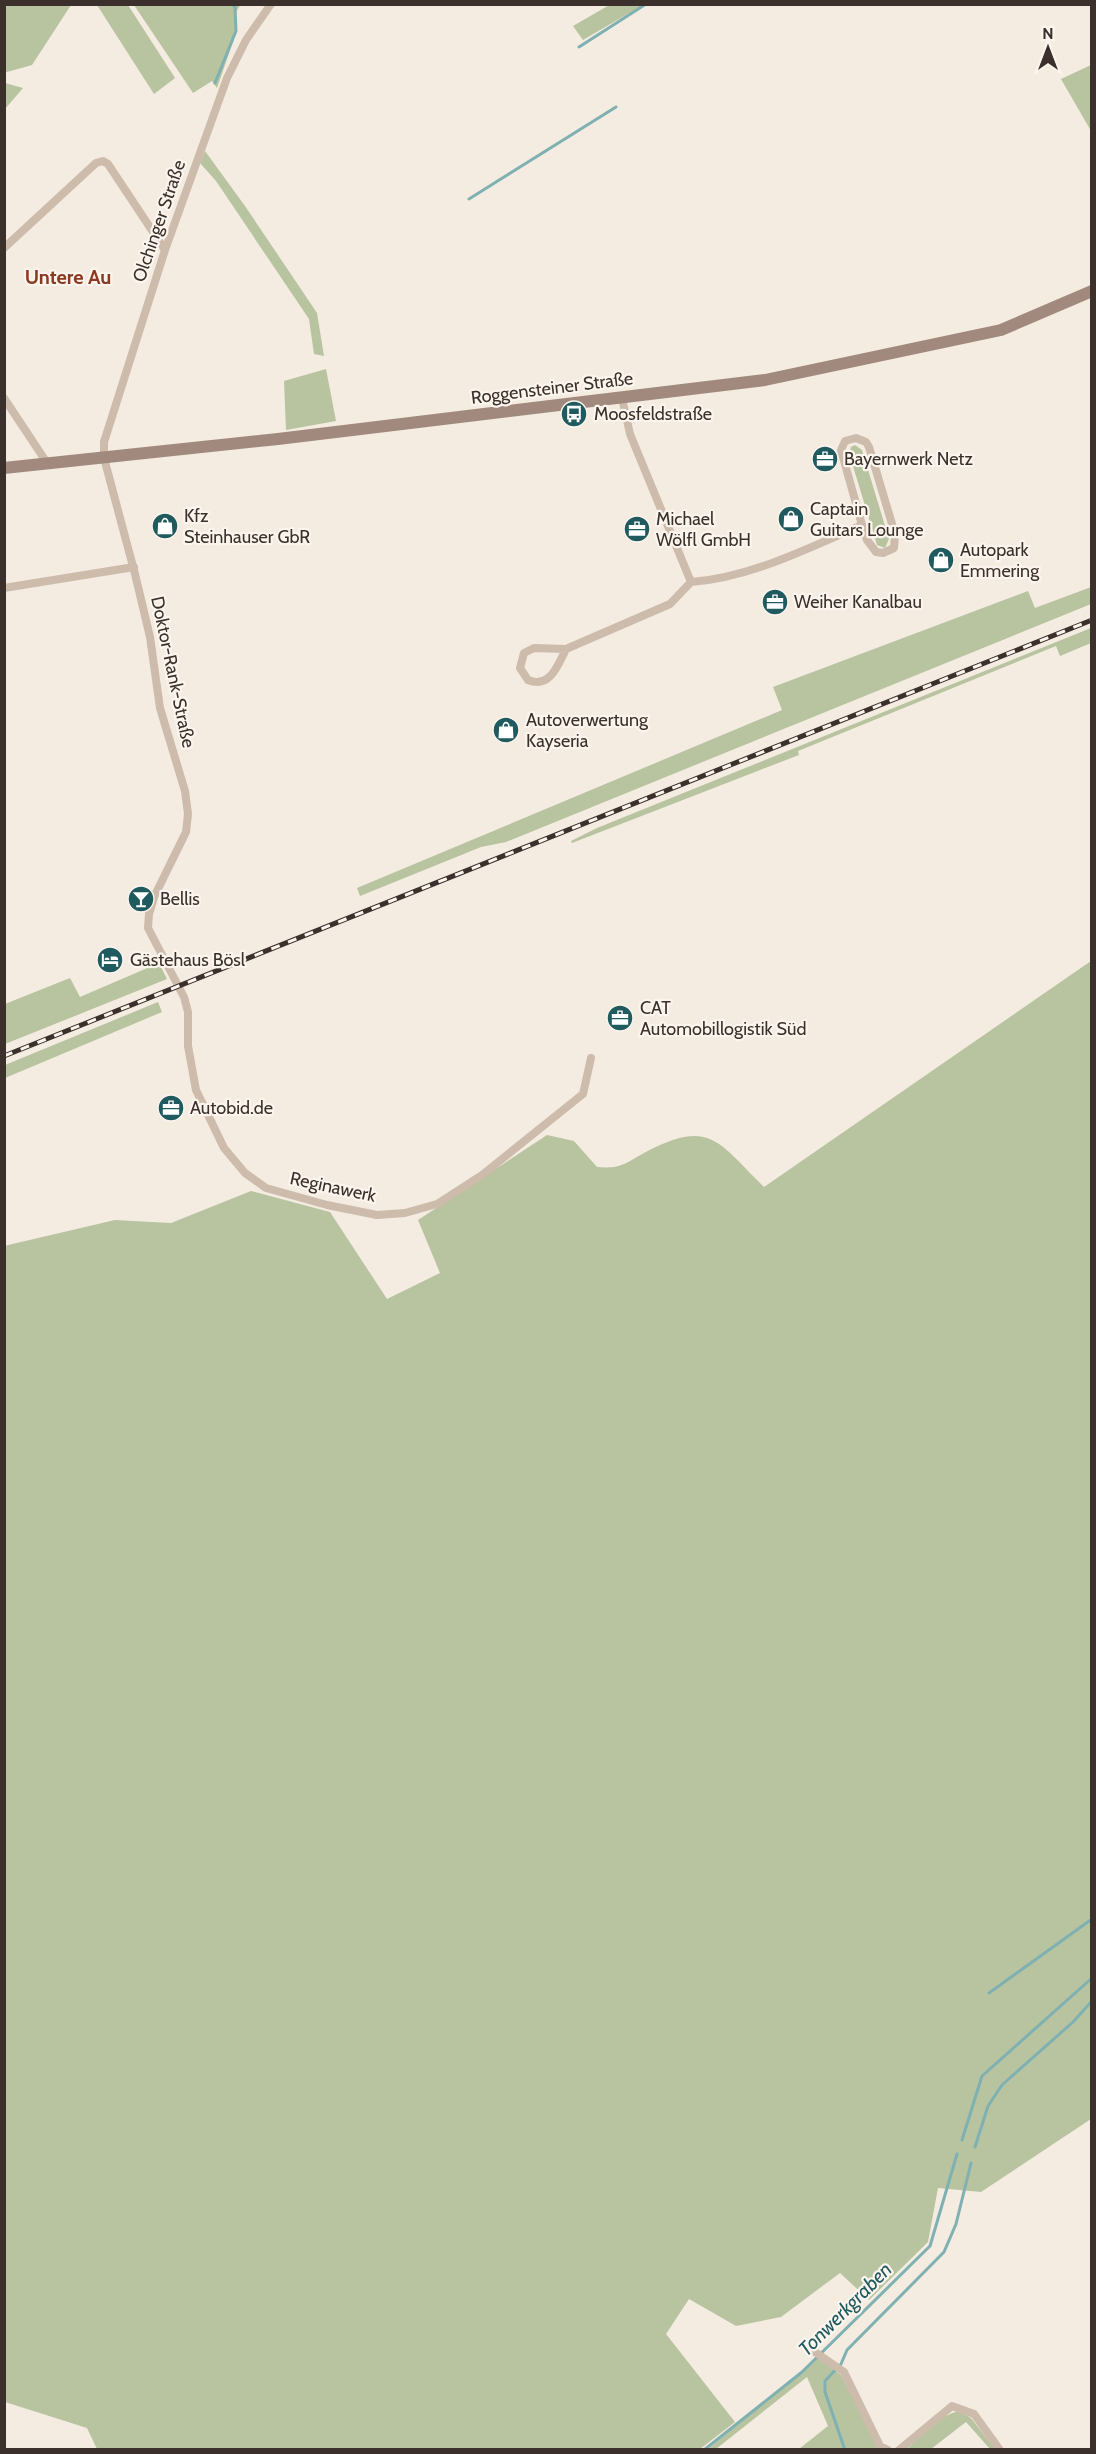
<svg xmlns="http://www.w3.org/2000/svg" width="1096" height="2454" viewBox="0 0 1096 2454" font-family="Cabin,sans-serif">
<rect width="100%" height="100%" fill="#f4ebe1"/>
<!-- green -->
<path fill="#b8c4a0" d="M5 4 71 5 32 65 7 72 4 71Z
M241 4 236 12V33L217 88 212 81 193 93 134 5Z
M611 4 643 5 583 40 573 26Z
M97 5H128L175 78 154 94Z
M1091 65V131L1061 79Z
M5 83 23 88 5 109 4 83Z
M205 151 245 206 317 313 324 356 314 354 309 319 216 181 200 163Z
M326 369 336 421 286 430 284 381Z
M855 445 862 450 889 539 885 548 877 545 849 453 851 447Z
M1091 587V604L506 842 481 847 360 896 357 888 782 710 773 687 1028 591 1035 608Z
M1091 628V643L1060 656 1056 646 798 751 799 755 572 843 571 841 597 828Z
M1091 961V2119L981 2192 938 2188 928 2242 869 2300 840 2273 781 2317 736 2326 689 2299 666 2334 735 2422 700 2449H97L87 2428 5 2402 4 1246 115 1220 171 1223 251 1191 330 1212 387 1299 440 1273 418 1220 547 1135 574 1141 597 1167C621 1169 624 1164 644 1153 710 1118 717 1141 764 1187Z
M159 963 167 979 5 1044V1004L70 978 80 997Z
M158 1002 162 1012 5 1078V1065Z
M818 2358 841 2375 880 2449H799L828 2426 807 2377 716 2449 707 2450Z
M959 2411 971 2418 995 2449H990L966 2422 931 2449 906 2450C921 2436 938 2416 959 2411Z"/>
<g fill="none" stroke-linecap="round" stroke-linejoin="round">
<!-- stream -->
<path stroke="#7fb0b2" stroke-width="3" d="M579 47 646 4
M215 83 236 31 235 7 232 4
M469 199 616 107
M989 1993 1092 1919
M962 2140 982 2076 1092 1978
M975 2147 988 2106 1002 2085 1073 2022 1092 2001
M704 2450 802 2372 930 2246 957 2154
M845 2450 825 2392V2381L841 2364 847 2350 944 2252 956 2224 971 2163"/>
<!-- street -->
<path stroke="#cdbbac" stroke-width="8" d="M271 4 246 40 227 78 165 250 104 442V458L135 574 150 637 160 708 185 791 188 814 186 832 154 897 149 914 148 928 184 997 188 1012V1046L196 1090 224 1148 245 1173 266 1188 327 1205 377 1215 405 1213 437 1204 482 1175 583 1094 591 1058
M4 248 96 163 103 161 108 164 165 250
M4 398 47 463
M691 582C750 578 808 548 862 525L867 540 876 552 883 553 894 548 895 534 869 447 866 442 856 438 845 441 841 450 862 525
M4 588 134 567
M534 648 566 649C558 665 550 689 528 680L520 668 524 653Z
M566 649 670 604 691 582 630 434 622 398
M815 2352 844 2372 880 2446 888 2450
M899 2450 952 2406 974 2414 1000 2450"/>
<!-- secondary -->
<path stroke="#a18a7d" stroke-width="12" d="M4 468 278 439 765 380 1001 330 1092 291"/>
<defs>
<path id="rail" d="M4 1056 1092 620"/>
</defs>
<!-- rail casing -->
<use href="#rail" stroke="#3b302b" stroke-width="5"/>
<!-- rail -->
<use href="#rail" stroke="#fbf5ee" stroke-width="3" stroke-dasharray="9" stroke-linecap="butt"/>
</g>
<!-- icons -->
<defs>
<symbol id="bus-disc" viewBox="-11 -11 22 22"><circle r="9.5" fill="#1f5a5e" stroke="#fbf5ee"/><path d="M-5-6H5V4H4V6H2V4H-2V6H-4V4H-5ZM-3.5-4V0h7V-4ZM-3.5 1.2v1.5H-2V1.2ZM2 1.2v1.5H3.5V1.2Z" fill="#fff"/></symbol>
<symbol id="office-disc" viewBox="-11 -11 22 22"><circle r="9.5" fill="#1f5a5e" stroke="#fbf5ee"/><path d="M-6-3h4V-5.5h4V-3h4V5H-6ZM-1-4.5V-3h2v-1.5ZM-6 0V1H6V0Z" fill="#fff"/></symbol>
<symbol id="shop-disc" viewBox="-11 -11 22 22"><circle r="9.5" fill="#1f5a5e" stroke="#fbf5ee"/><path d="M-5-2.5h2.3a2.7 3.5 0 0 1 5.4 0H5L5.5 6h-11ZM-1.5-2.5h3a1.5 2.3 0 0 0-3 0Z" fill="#fff"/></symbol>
<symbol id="bar-disc" viewBox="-11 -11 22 22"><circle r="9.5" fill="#1f5a5e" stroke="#fbf5ee"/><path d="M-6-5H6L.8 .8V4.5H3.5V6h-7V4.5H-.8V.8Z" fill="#fff"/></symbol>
<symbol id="hotel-disc" viewBox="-11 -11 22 22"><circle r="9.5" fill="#1f5a5e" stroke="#fbf5ee"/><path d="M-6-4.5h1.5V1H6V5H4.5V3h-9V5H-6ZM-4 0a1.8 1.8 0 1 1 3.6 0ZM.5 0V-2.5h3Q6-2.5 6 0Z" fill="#fff"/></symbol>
</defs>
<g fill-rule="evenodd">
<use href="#bus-disc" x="559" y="399" width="30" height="30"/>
<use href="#office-disc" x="810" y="444" width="30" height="30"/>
<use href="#shop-disc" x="776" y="504" width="30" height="30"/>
<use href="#shop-disc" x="150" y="511" width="30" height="30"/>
<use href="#office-disc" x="622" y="514" width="30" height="30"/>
<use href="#shop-disc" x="926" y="545" width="30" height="30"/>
<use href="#office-disc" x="760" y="587" width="30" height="30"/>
<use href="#shop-disc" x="491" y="715" width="30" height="30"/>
<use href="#bar-disc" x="126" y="884" width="30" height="30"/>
<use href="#hotel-disc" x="95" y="945" width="30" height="30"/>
<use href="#office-disc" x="605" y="1003" width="30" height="30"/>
<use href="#office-disc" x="156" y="1093" width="30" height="30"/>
</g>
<g text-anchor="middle" stroke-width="4.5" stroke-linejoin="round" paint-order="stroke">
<!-- street labels -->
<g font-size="18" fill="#3b302b" stroke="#fbf5ee">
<text transform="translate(159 221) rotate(-71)" y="6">Olchinger Straße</text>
<text transform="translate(552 388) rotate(-7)" y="6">Roggensteiner Straße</text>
<text transform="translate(173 672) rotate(78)" y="6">Doktor-Rank-Straße</text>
<text transform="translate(333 1187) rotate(12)" y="6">Reginawerk</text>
</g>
<!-- poi labels -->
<g font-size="18" fill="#3b302b" stroke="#fbf5ee" text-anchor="start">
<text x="594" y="420">Moosfeldstraße</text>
<text x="844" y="465">Bayernwerk Netz</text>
<text x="810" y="515">Captain<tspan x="810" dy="21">Guitars Lounge</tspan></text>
<text x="184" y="522">Kfz<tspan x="184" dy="21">Steinhauser GbR</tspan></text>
<text x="656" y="525">Michael<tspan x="656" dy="21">Wölfl GmbH</tspan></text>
<text x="960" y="556">Autopark<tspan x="960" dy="21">Emmering</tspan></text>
<text x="794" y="608">Weiher Kanalbau</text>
<text x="526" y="726">Autoverwertung<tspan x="526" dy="21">Kayseria</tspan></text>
<text x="160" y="905">Bellis</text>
<text x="130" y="966">Gästehaus Bösl</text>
<text x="640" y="1014">CAT<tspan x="640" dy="21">Automobillogistik Süd</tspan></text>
<text x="190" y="1114">Autobid.de</text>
</g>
<!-- neighbourhood labels -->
<g font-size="20" font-weight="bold" fill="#8c3b22" stroke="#fbf5ee">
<text x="68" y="284">Untere Au</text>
</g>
<!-- water labels -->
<g font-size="20" font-style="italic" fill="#1f5a5e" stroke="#fbf5ee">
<text transform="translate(845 2309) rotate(-45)" y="7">Tonwerkgraben</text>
</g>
</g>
<!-- border -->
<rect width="1096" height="2454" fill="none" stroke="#3b302b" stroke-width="12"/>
<!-- north arrow -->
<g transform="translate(1048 48)" stroke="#fbf5ee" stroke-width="4.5" paint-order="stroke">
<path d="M0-4.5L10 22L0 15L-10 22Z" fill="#3b302b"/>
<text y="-9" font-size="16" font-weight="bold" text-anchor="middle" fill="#3b302b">N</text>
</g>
</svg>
